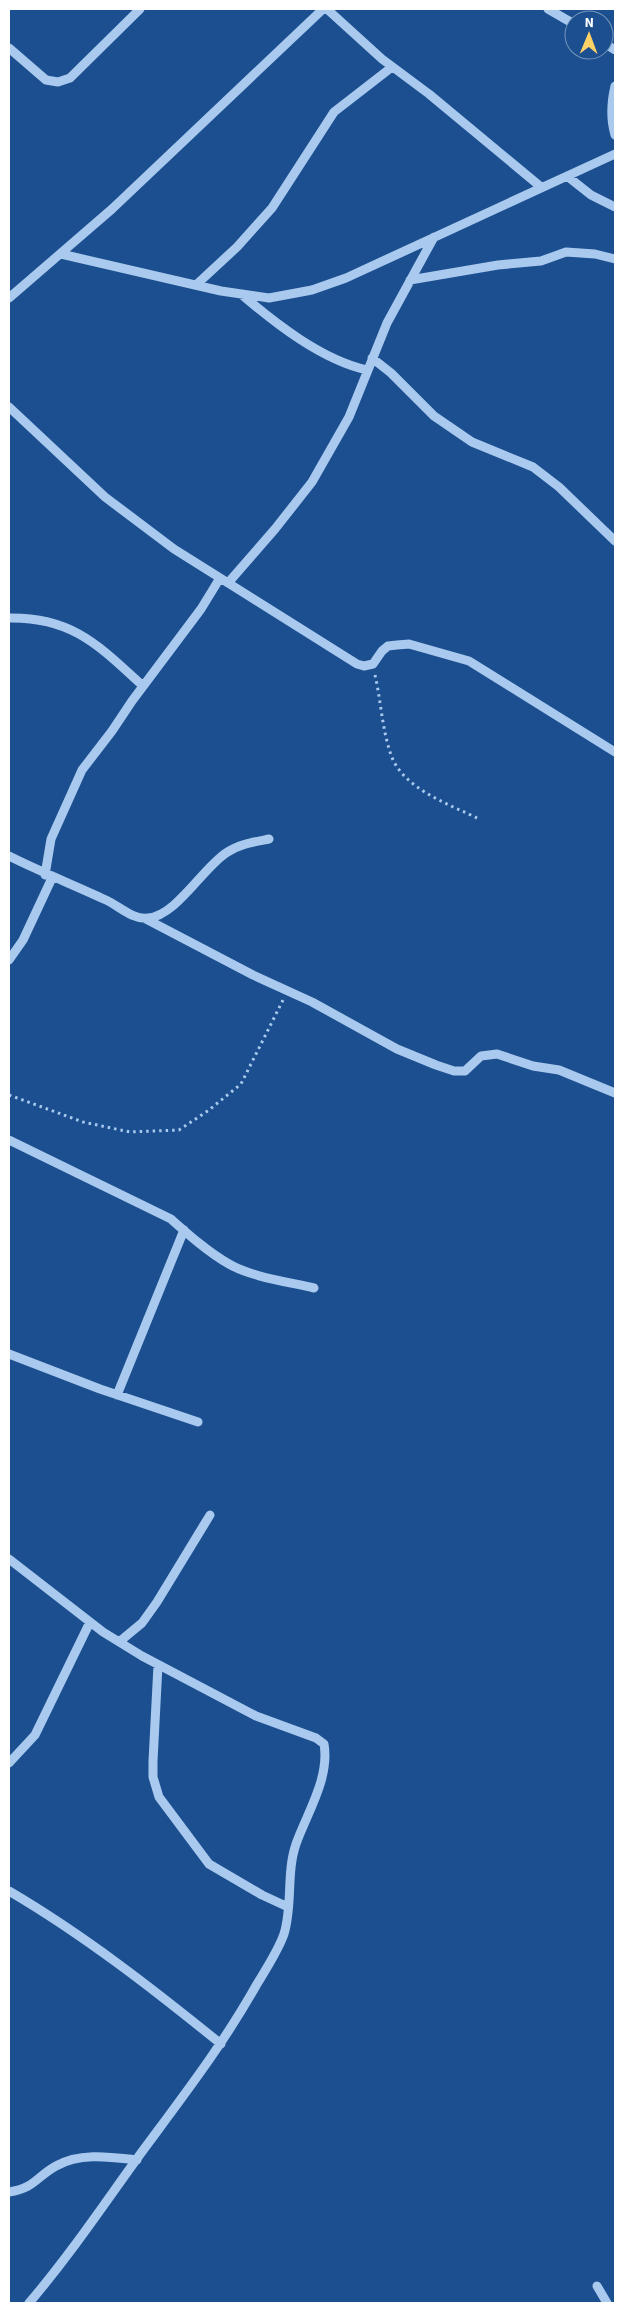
<svg xmlns="http://www.w3.org/2000/svg" width="624" height="2312" viewBox="0 0 624 2312" font-family="'Source Sans 3',sans-serif">
<rect width="100%" height="100%" fill="#1b4f8f"/>
<g fill="none" stroke-linecap="round" stroke-linejoin="round">
<!-- path -->
<path stroke="#a9c9ee" stroke-width="3" stroke-dasharray="2.5 4" stroke-linecap="butt" d="M375 675C381 701 382 729 391 755 403 789 449 804 479 819
M9 1095 83 1122 130 1132 179 1130 209 1110 241 1084 283 1000"/>
<!-- minor -->
<path stroke="#a9c9ee" stroke-width="9" d="M327 9 382 59 429 94 541 187
M548 9 574 24
M604 43 615 50
M9 48 46 80 58 82 70 78 140 9
M615 86C611 103 610 118 615 135
M567 176 591 195 615 207
M61 254 221 291 269 298 312 290 346 278 615 154
M410 280 498 265 541 261 566 252 595 254 615 259
M196 285 237 247 272 208 334 112 392 67
M241 294C276 324 322 360 367 370
M9 298 112 209 323 9
M372 358 391 373 434 416 472 442 533 467 559 487 615 541
M9 407 105 497 174 549 357 664 364 666 373 664 382 651 388 646 397 645 409 644 469 661 615 752
M228 583 275 529 312 482 349 417 387 323 434 237
M9 618C73 617 99 646 143 686
M9 856C41 872 74 885 106 900 119 906 133 920 148 918 176 916 202 869 226 853 239 844 254 842 269 839
M45 875 51 839 82 770 112 731 132 701 201 609 220 578
M146 919 253 975 312 1002 397 1049 436 1065 454 1071H465L481 1056 497 1054 533 1066 559 1070 615 1093
M9 960 23 940 52 878
M9 1140 171 1219C189 1235 208 1252 229 1264 251 1277 289 1282 314 1288
M9 1354 100 1389 198 1422
M117 1395 184 1230
M9 1559 103 1632 142 1656 256 1716 316 1738 324 1744C330 1778 307 1813 296 1844 286 1873 293 1905 284 1934 278 1951 266 1969 257 1984 224 2043 184 2095 144 2149 106 2201 71 2254 29 2303
M119 1642 142 1623 157 1602 210 1515
M158 1665 153 1761V1777L159 1797 209 1864 262 1895 288 1907
M9 1763 35 1735 90 1622
M9 1891C84 1935 153 1989 221 2044
M9 2192C35 2188 36 2177 56 2166 80 2152 111 2157 137 2160
M597 2286 607 2303"/>
</g>
<!-- border -->
<rect width="624" height="2312" fill="none" stroke="#ffffff" stroke-width="20"/>
<!-- north arrow -->
<g transform="translate(589 35) rotate(1)"><circle r="24" fill="#1b4f8f" stroke="#7695bc"/>
<path d="M0-4L9 19L0 12L-9 19Z" fill="#ffd166"/>
<text y="-8" font-size="14" font-weight="bold" text-anchor="middle" fill="#ffffff">N</text>
</g>
</svg>
